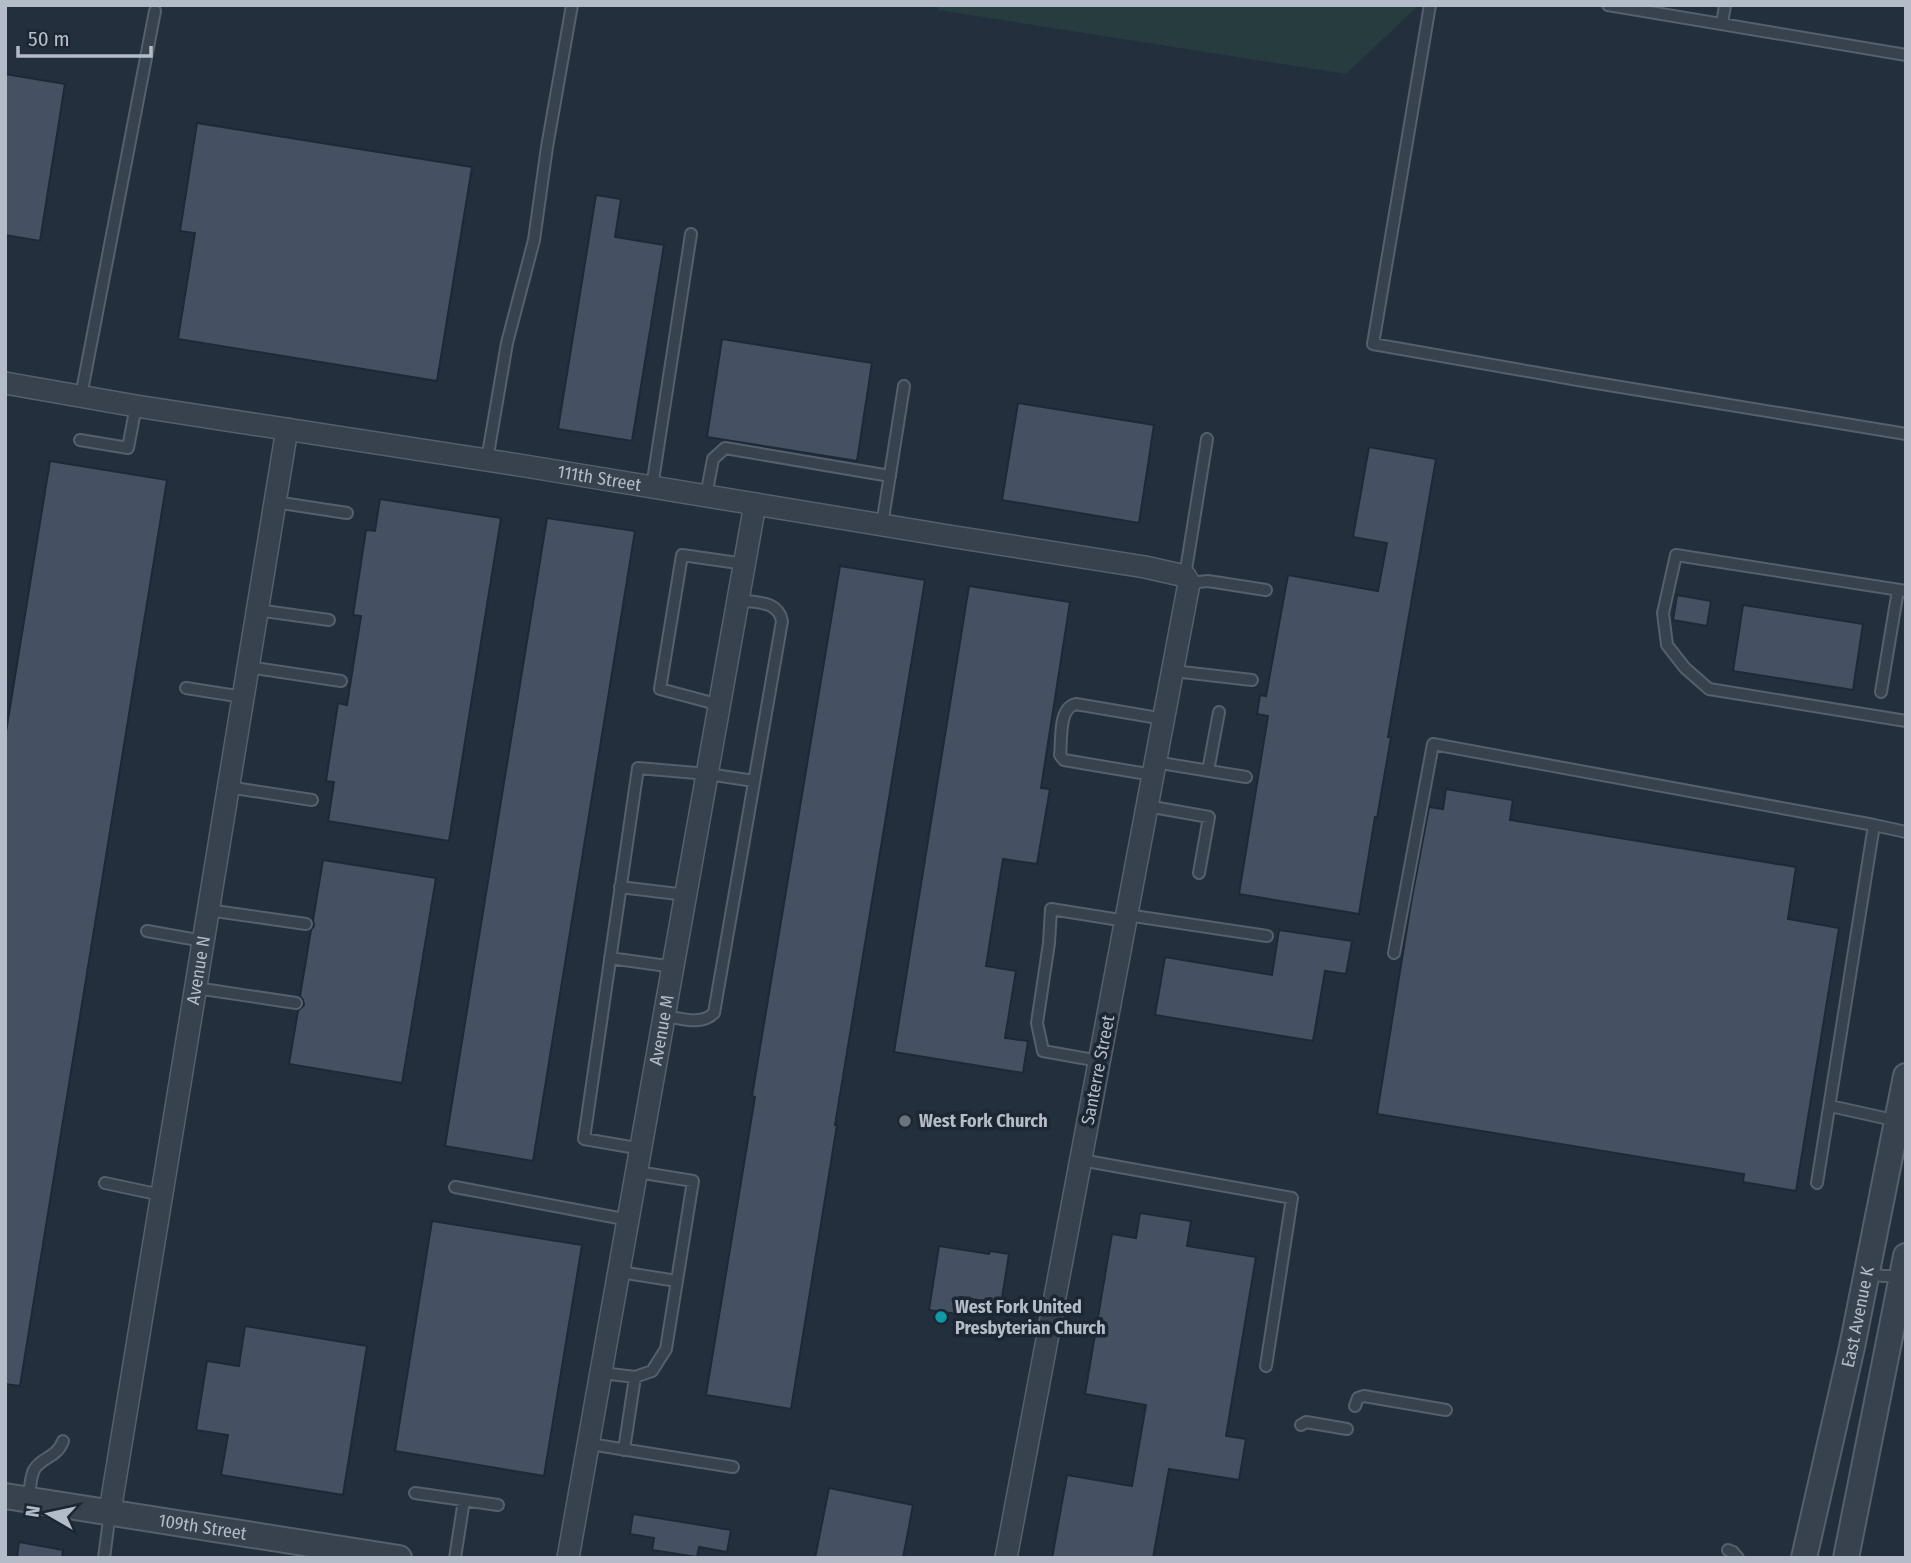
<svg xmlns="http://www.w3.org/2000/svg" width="1911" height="1563" viewBox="0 0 1911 1563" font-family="'Fira Sans Condensed',sans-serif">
<rect width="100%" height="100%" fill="#242f3e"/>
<!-- green -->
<path fill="#263c3f" d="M939 5H1419L1346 74 938 10Z"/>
<!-- building -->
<path fill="#455162" stroke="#1f2835" stroke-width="2" d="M5 74 65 84 40 241 5 235Z
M197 123 472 167 437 381 178 339 195 233 180 231Z
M596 195 621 199 615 237 664 245 632 441 558 429Z
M722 339 872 363 857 461 707 437Z
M1018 403 1154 425 1139 523 1002 500Z
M1369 447 1436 459 1388 737H1391L1377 818 1375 817 1359 914 1239 894 1268 716 1257 714 1260 695 1266 696 1288 575 1378 591 1387 543 1353 537Z
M50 461 167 480 20 1386 5 1384V738Z
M380 499 501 518 449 841 328 821 334 782 326 781 338 703 347 705 361 616 353 615 366 530 375 531Z
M547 518 635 531 533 1161 445 1146Z
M840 566 925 580 835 1125H837L791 1409 706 1395 755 1097 752 1096Z
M969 586 1070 602 1041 788 1050 789 1037 864 1003 859 986 966 1016 971 1005 1038 1028 1041 1023 1073 894 1052Z
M1677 595 1711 601 1707 626 1673 620Z
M1743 605 1863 624 1853 690 1733 671Z
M1446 789 1513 800 1510 820 1796 867 1788 919 1839 928 1796 1191 1743 1182 1744 1174 1377 1114 1411 903 1429 807 1443 809Z
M323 860 436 878 402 1083 289 1064 298 1011 304 1005 303 1000 300 996 311 930 314 926 313 920Z
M1279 930 1352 941 1346 974 1325 971 1313 1041 1155 1015 1165 957 1272 975Z
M1140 1213 1191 1221 1187 1246 1256 1257 1226 1436 1246 1439 1239 1480 1169 1469 1153 1558H1052L1067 1475 1132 1486 1146 1405 1085 1394 1112 1234 1136 1238Z
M432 1221 582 1245 544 1476 395 1451Z
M939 1246 989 1254 990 1251 1009 1254 1001 1304 960 1297 957 1314 929 1310Z
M245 1326 367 1346 343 1495 221 1475 228 1435 196 1430 207 1361 239 1366Z
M829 1488 913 1505 903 1558H815Z
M633 1514 731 1530 727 1552 699 1547 697 1557 652 1550 654 1538 630 1534Z
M19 1542 63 1550 62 1558H17Z"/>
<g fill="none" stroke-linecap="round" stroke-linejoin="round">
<defs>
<path id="service" d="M1430 5 1373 344 1578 380 1906 434
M1608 5 1906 55
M1722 24 1725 5
M81 396 155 11
M80 440 128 448 136 406
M487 460 507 343 534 240 547 147 572 5
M652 487 691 234
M706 496 713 459 725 448 890 476
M275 502 347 513
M882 525 904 386
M1185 576 1207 439
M1189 583 1208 581 1266 590
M1906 591 1676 555 1663 613 1667 645 1685 668 1709 689 1906 721
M257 610 329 620
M248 667 341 681
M1173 671 1252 680
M186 688 243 697
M1881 692 1898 590
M720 705 660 689 682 555 745 564
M1155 762 1246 777
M1208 771 1219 712
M1153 775 1064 760 1060 755C1062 740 1058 708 1076 704L1164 719
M228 787 312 800
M1147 806 1209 817 1199 873
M620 887 686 895
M208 910 306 924
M1127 915 1267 936
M147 931 203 941
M1394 953 1433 744 1874 825 1906 832
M610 958 674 967
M196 988 296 1003
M665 1016C681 1018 701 1026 714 1013L782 621C778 600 756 603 738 600
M1099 1061 1043 1051 1037 1023 1049 943 1051 909 1126 921
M1830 1106 1898 1121
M642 1149 584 1139 638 768 708 774 754 781
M1081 1160 1292 1198 1266 1366
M105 1183 161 1195
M1817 1183 1874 825
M455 1187 629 1220
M620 1272 677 1281
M1867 1275 1903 1277
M602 1373 635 1377 652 1371 666 1349 693 1181 638 1172
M1355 1406 1358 1398 1364 1396 1446 1410
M1301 1425 1306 1422 1347 1429
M590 1444 733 1467
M624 1450 635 1377
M415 1493 498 1505
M29 1499C30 1490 30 1478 34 1470 41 1457 57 1458 63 1441
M1728 1550 1733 1552 1738 1558
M104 1558 110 1512
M455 1558 464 1500"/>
<g id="minor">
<path id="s1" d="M5 383 136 406 525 466 955 537 1145 567 1185 576 1189 583 1006 1558"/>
<path id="s2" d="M110 1511 287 429"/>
<path id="s3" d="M568 1558 755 504"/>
</g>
<g id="tertiary">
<path id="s4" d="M5 1496 399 1558"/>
<path id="s5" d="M1804 1558 1852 1347 1906 1076"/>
<path d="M1846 1558 1906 1256"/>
</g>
</defs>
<!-- service casing -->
<use href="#service" stroke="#565f6c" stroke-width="14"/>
<!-- minor casing -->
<use href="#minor" stroke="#565f6c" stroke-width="24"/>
<!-- tertiary casing -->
<use href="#tertiary" stroke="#565f6c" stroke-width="28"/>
<!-- service -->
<use href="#service" stroke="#38414e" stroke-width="10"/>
<!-- minor -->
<use href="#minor" stroke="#38414e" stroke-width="21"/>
<!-- tertiary -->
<use href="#tertiary" stroke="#38414e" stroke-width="24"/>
</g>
<!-- markers -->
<circle fill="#6b7280" stroke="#1d2633" stroke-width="2.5" cx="905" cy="1121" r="7"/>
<circle fill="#0f9aa8" stroke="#1d2633" stroke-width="2.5" cx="941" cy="1317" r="7"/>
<g text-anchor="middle" stroke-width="7" stroke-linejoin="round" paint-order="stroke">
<!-- street labels -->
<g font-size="18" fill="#b4bcc9" stroke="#1d2633">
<text dy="6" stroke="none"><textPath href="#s1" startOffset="602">111th Street</textPath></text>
<text dy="6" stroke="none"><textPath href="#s2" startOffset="548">Avenue N</textPath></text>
<text dy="6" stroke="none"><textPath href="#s3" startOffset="536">Avenue M</textPath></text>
<text transform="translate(1098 1070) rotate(-79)" y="6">Santerre Street</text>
<text dy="6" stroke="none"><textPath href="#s5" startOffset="247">East Avenue K</textPath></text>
<text dy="6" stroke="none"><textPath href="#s4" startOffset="200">109th Street</textPath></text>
</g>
<!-- poi labels -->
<g font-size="18" font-weight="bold" fill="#b4bcc9" stroke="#1d2633" text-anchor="start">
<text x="919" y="1127">West Fork Church</text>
<text x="955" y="1313">West Fork United<tspan x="955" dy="21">Presbyterian Church</tspan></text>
</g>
</g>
<!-- border -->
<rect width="1911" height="1563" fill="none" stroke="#b4bcc9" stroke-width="14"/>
<!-- north arrow -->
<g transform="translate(49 1514) rotate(279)" stroke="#1d2633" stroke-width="5" paint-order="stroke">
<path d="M0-5L12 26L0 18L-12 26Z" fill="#b4bcc9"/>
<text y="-10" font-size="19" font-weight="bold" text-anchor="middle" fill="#b4bcc9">N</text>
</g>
<!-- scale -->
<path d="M18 46v10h133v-10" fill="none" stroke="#b4bcc9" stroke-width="3.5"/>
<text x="28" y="46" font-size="21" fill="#b4bcc9" stroke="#1d2633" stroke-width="5" paint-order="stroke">50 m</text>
</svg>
